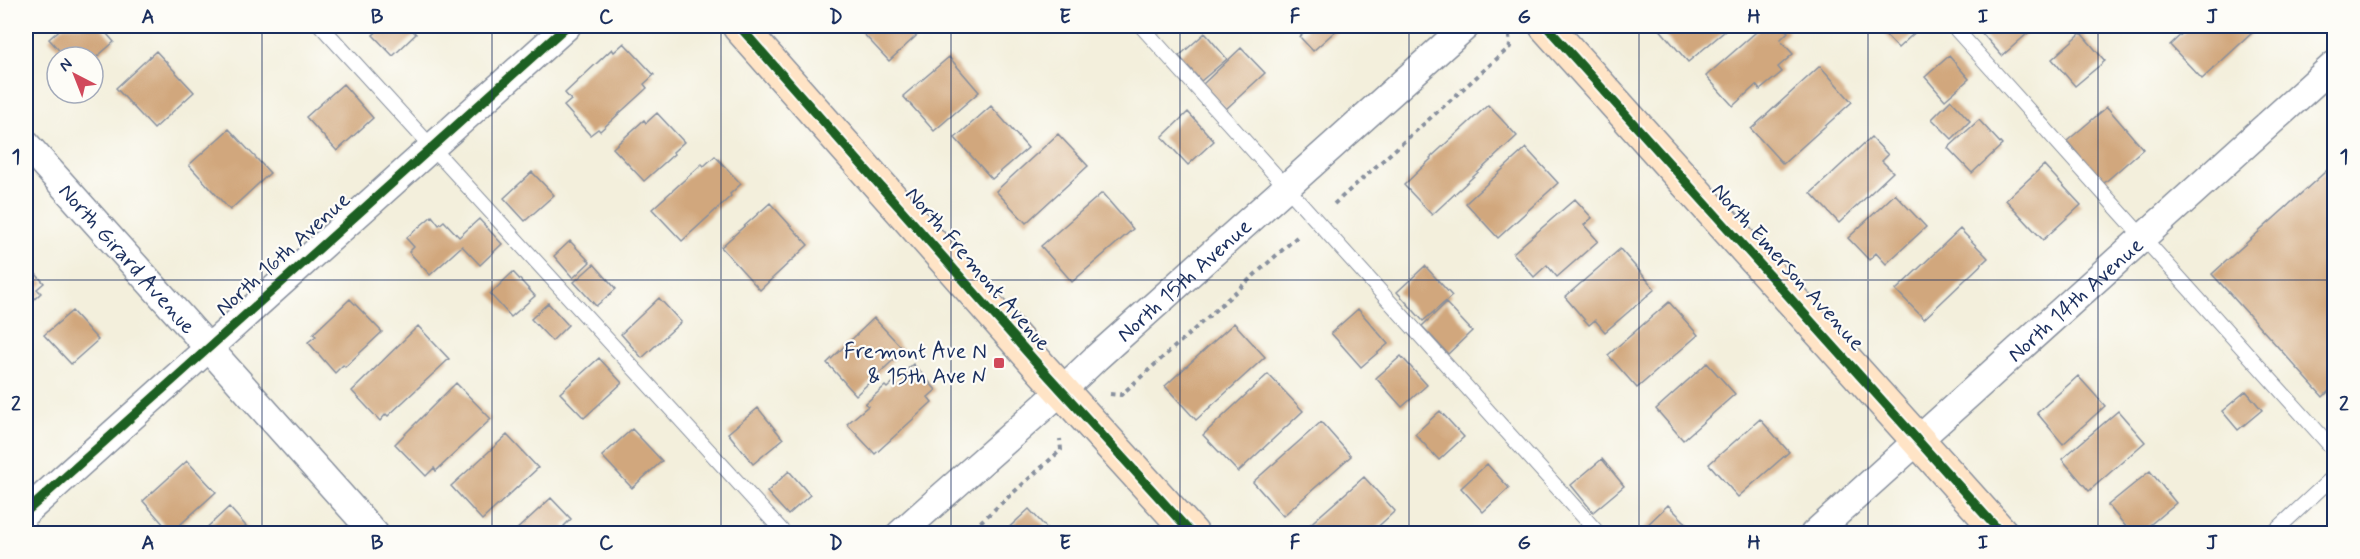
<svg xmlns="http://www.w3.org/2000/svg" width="2360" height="559" viewBox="0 0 2360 559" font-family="Mynerve,sans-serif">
<rect width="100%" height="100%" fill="#fdfcf7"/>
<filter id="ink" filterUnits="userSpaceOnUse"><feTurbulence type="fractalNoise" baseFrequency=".0167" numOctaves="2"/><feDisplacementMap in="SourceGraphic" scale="12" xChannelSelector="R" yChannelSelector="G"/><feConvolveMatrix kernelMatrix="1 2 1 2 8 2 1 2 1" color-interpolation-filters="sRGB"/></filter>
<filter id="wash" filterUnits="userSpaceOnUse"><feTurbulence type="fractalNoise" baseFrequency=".008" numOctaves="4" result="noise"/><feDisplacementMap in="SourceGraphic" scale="24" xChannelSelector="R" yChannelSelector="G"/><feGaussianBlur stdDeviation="1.35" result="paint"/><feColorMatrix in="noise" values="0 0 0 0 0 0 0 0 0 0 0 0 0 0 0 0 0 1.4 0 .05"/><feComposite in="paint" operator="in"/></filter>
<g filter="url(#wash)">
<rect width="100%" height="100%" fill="#f3efdc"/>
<g id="blocks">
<!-- building -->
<path fill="#d1a77d" d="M64 26H100L114 42 93 60V57H65L49 39Z
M383 26H408L416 34 393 56 373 35Z
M861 26H927L889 61 858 28Z
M1304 26H1341L1313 51 1300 37 1307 29Z
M1657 26H1731L1688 62Z
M1763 26H1781L1788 32 1780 40 1793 54 1778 67 1782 72 1760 90 1756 85 1733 106 1706 76Z
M1877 26H1922L1898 48Z
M1988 26H2022L2028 33 2002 56 1981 32Z
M2190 26H2247L2253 32 2202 79 2170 45Z
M1205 33 1227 59 1201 81 1179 56Z
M2081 33 2105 61 2075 86 2052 59Z
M624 43 654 75 644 84 647 88 600 131 598 129 590 135 564 106 571 100 565 93 612 49 614 52Z
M1241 48 1265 73 1226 109 1203 84Z
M156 51 194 92 154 129 116 88Z
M1949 56 1969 79 1945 100 1925 77Z
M949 57 979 92 934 131 903 96Z
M1820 66 1852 102 1783 164 1751 129Z
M343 84 373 118 337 151 306 117Z
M1951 100 1970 121 1952 139 1932 119Z
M1488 105 1517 136 1432 215 1404 185 1431 159 1430 158Z
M991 106 1028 148 992 179 955 138Z
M2107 107 2143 149 2103 184 2067 141Z
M1188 112 1214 141 1188 165 1162 137Z
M657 113 684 142 673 152 674 154 644 181 613 148 644 120 646 123Z
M1979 120 2002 145 1972 173 1948 148Z
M229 129 270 173 230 210 189 165Z
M1058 134 1088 166 1026 223 996 191Z
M1871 137 1888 155 1882 161 1893 172 1839 223 1811 193Z
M1526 148 1558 183 1498 238 1466 203Z
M715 156 741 184 730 194 731 196 682 241 652 209 702 164 704 166Z
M2334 164V386L2323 397 2212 274Z
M2044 165 2081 205 2043 240 2006 200Z
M532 172 554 195 525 221 504 198Z
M1102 193 1133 229 1072 282 1041 246Z
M1895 194 1926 227 1886 264 1876 253 1869 260 1848 238Z
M1575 199 1592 218 1584 225 1598 241 1557 277 1547 265 1534 277 1513 253Z
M770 203 808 245 760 290 721 247Z
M432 216 439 225 444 221 459 237 479 219 502 244 480 265 462 246 430 275 409 252 414 247 406 238Z
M1960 229 1988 258 1924 319 1896 290Z
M570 241 590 262 573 278 554 256Z
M1620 249 1655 289 1605 332 1595 320 1589 325 1565 297Z
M26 263 44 283 37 289 41 293 26 307Z
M594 264 616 289 596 306 574 282Z
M1425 266 1452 296 1423 321 1397 292Z
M513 272 535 296 511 317 490 294Z
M659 298 681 322 642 358 621 334Z
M350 299 382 332 345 367 343 365 335 373 308 342 316 336 313 334Z
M1669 302 1698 335 1637 388 1608 355Z
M548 303 568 325 552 341 531 319Z
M1446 303 1472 331 1448 354 1422 326Z
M1358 309 1388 344 1361 367 1331 333Z
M72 311 98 340 71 364 44 335Z
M874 318 904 350 856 395 827 363Z
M1234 323 1265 357 1196 420 1165 386Z
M418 326 449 359 388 416 386 414 380 421 352 391Z
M1401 356 1427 385 1402 407 1376 378Z
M599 358 622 383 584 418 560 393Z
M1707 363 1735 394 1683 440 1656 409Z
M913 364 936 390 928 397 932 402 875 454 847 424 868 406 865 404 885 386 887 388Z
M1268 374 1303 411 1238 472 1203 435Z
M2078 376 2105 406 2063 444 2037 413Z
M456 383 491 419 436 471 434 468 426 476 395 444Z
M2246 391 2262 410 2238 430 2222 411Z
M758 408 783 439 753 464 728 433Z
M1440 411 1464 437 1439 460 1415 434Z
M2118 411 2145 442 2089 491 2062 459Z
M1760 419 1789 452 1738 497 1709 464Z
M1321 422 1351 456 1283 516 1253 482Z
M632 429 662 461 632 488 602 456Z
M507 435 538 468 482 520 451 486Z
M1602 459 1624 486 1593 512 1571 485Z
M187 461 216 492 171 533 143 501Z
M1487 464 1509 488 1483 512 1461 488Z
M789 471 810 495 788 515 767 492Z
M2150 471 2176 503 2139 534H2132L2108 505Z
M1364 477 1395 511 1370 534H1313L1307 527Z
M551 498 571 519 564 526 570 534H512Z
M1668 505 1692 529 1687 534H1638Z
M229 507 253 534H200Z
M1029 509 1052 534H1002Z"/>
</g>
</g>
<g filter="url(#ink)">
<use href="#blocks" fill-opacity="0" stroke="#878f9d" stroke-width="1.5"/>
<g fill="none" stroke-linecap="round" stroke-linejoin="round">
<defs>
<path id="lane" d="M321 26 785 534
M1141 26 1599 534
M1953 26 2334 450
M26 524 34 534
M2272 534 2334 476"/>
<g id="street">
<path id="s1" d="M26 144 375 534"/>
<path d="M26 512 567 26"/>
<path id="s2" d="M900 534C965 475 1033 419 1096 358L1466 26"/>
<path id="s3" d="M1814 534 2334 65"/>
</g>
<path id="secondary" d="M739 26 1042 369 1192 534
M1546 26 2002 534"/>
</defs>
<!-- lane casing -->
<use href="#lane" stroke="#878f9d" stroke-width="16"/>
<!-- street casing -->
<use href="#street" stroke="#878f9d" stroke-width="30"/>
<!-- secondary casing -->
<use href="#secondary" stroke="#878f9d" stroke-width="36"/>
<!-- path -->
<path stroke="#878f9d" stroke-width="4" stroke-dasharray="4.5 4.5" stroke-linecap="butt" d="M1334 204 1510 47 1509 35
M1110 394 1121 395 1299 235
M967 534 1061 450 1060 439"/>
<!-- lane -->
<use href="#lane" stroke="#fff" stroke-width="14"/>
<!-- street -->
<use href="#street" stroke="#fff" stroke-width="27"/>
<!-- secondary -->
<use href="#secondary" stroke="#ffe4c6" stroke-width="33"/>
<defs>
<path id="cycleway" d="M739 26 1042 369 1192 534
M1546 26 2002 534
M26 512 567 26"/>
</defs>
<!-- cycleway casing -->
<use href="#cycleway" stroke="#fdfcf7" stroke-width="13"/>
<!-- cycleway -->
<use href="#cycleway" stroke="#1b5e20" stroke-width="9"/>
</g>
</g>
<!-- grid -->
<path fill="none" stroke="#1b2f5e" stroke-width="1.5" stroke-opacity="0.55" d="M262 26V534M492 26V534M721 26V534M951 26V534M1180 26V534M1409 26V534M1639 26V534M1868 26V534M2098 26V534M26 280H2334"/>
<!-- markers -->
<rect fill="#d1495b" stroke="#fdfcf7" stroke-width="2" x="993" y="357" width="12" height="12" rx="3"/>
<g text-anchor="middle" stroke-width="4.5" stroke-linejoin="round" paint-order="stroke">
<!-- street labels -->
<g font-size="22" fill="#1b2f5e" stroke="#fdfcf7">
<text transform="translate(282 253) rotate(-42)" y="8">North 16th Avenue</text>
<text dy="8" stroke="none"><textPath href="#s1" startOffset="153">North Girard Avenue</textPath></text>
<text transform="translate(1789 266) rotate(48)" y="8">North Emerson Avenue</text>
<text transform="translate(979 268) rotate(49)" y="8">North Fremont Avenue</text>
<text dy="8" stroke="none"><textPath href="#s2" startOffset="381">North 15th Avenue</textPath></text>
<text dy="8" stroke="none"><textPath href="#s3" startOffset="351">North 14th Avenue</textPath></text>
</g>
<!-- poi labels -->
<g font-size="22" fill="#1b2f5e" stroke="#fdfcf7" text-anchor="end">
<text x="987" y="358">Fremont Ave N<tspan x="987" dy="25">&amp; 15th Ave N</tspan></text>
</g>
</g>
<!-- margin -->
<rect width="2360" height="559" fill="none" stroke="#fdfcf7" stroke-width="66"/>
<!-- north arrow -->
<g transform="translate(75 75) rotate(318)"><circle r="28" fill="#fdfcf7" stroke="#a3aaba" stroke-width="1.5"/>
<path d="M0-4.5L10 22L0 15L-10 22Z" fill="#d1495b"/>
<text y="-9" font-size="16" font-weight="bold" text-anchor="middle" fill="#1b2f5e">N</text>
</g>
<rect x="33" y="33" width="2294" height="493" fill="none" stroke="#1b2f5e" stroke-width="2"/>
<g font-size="20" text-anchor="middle" font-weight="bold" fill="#1b2f5e">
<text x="148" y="23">A</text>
<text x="377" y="23">B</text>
<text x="606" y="23">C</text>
<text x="836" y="23">D</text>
<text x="1065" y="23">E</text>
<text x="1295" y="23">F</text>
<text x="1524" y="23">G</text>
<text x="1754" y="23">H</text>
<text x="1983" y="23">I</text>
<text x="2212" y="23">J</text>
<text x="16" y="163">1</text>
<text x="2344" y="163">1</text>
<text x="16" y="410">2</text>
<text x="2344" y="410">2</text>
<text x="148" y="549">A</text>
<text x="377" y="549">B</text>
<text x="606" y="549">C</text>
<text x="836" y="549">D</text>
<text x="1065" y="549">E</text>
<text x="1295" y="549">F</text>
<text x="1524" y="549">G</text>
<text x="1754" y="549">H</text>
<text x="1983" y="549">I</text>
<text x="2212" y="549">J</text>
</g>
</svg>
